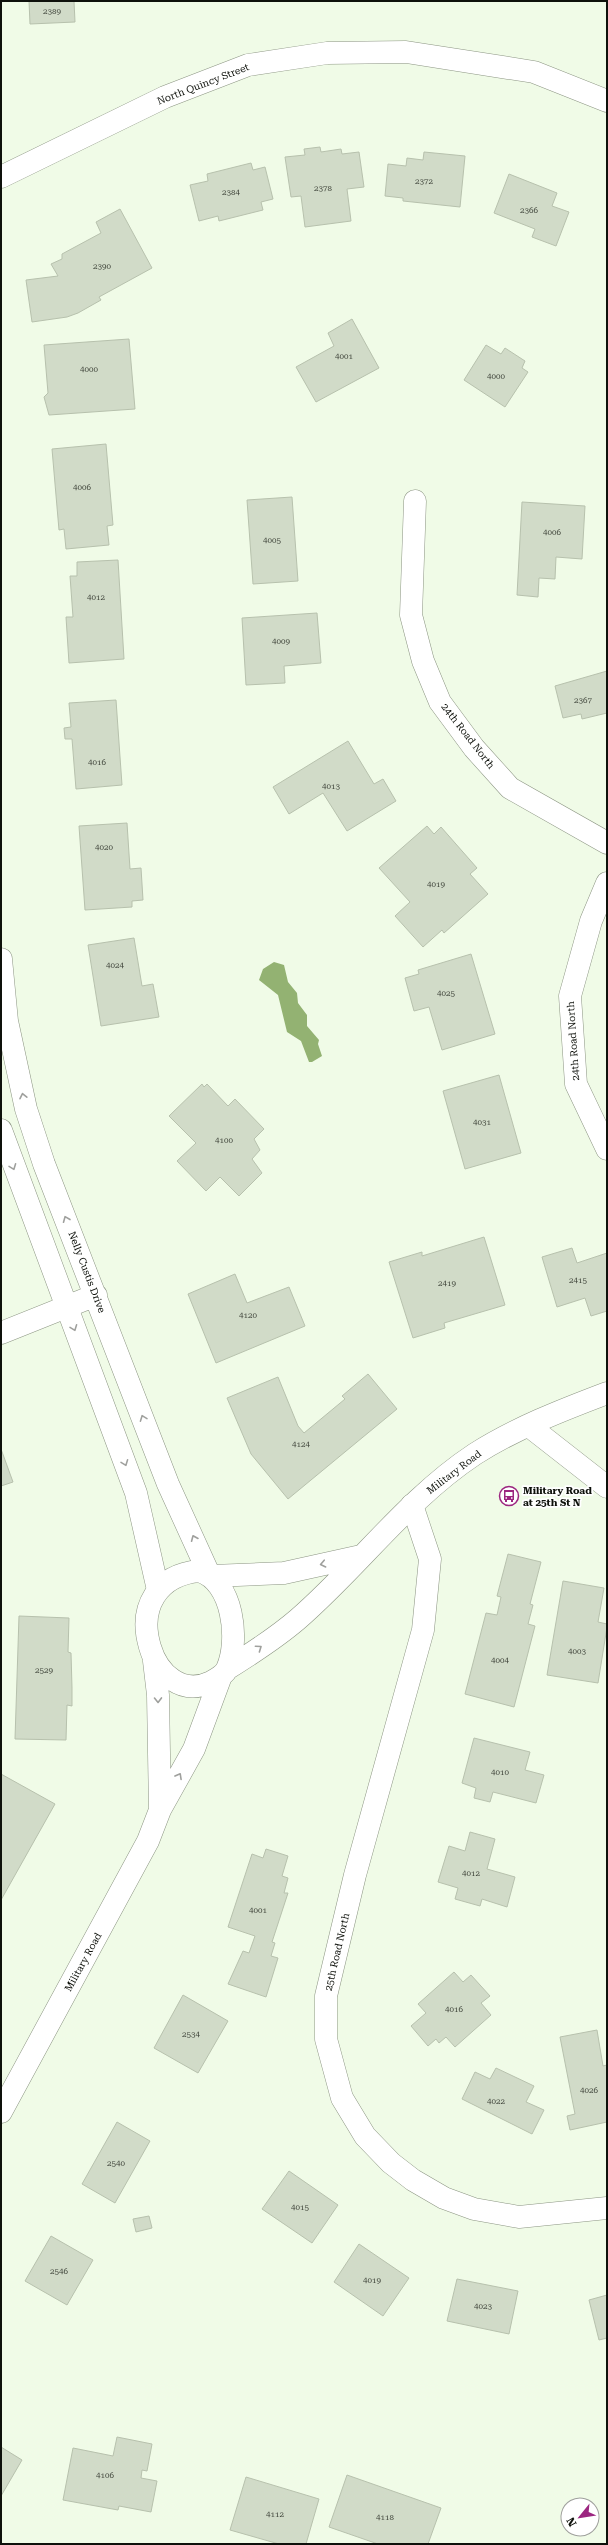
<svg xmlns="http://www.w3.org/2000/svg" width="608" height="2545" font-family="'Roboto Serif',serif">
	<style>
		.water { fill: #93b272 }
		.building { fill: #d1dbc8; stroke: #b7c1ad }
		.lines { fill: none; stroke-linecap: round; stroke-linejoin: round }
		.minor-casing { stroke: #8c9583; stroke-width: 23 }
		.major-casing { stroke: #8c9583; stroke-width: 23 }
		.minor { stroke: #fff; stroke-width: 22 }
		.major { stroke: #fff; stroke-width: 22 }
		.oneway { stroke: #9fa09d }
		.labels { text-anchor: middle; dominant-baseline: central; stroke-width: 3.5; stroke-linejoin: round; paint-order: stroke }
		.number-label { font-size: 8px; fill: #3f443a }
		.street-label { font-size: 10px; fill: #0e110b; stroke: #fff }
		.poi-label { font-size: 10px; font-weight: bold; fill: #0e110b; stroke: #fff; text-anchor: start }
	</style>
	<rect width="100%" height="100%" fill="#f0fbe7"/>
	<path class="water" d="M274 962 284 965 288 982 297 993 298 1003 307 1015V1026L319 1040 318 1044 322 1056 312 1062H309L301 1041 287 1032 278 995 259 980 263 969Z"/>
	<path class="building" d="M29 1H74L75 22 30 24Z
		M320 147 321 152 341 149 342 154 359 152 364 187 347 189 351 221 305 227 301 196 291 197 285 157 305 155 304 149Z
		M424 152 465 156 460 207 403 201V198L385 196 388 164 406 166 407 158 423 160Z
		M251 163 253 170 265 167 273 199 261 202 263 210 219 221 218 216 199 221 190 185 208 181 207 174Z
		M509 174 557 193 552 206 569 212 556 246 532 237 535 229 494 213Z
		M120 209 152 268 99 297 101 300 78 313 67 317 32 322 26 280 58 276 51 264 62 259V254L101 233 96 222Z
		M352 319 379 368 316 402 296 367 334 346 328 333Z
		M129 339 135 409 49 415 44 397 48 393 44 345Z
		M486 345 501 354 505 348 525 361 522 368 528 372 505 407 464 380Z
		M106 444 113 525 107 526 109 545 66 549 64 529 59 530 52 449Z
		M292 497 298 581 253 584 247 500Z
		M522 502 585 506 582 559 556 557 555 579 539 578 538 597 517 595Z
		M118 560 124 659 69 663 66 617H73L70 576H77V562Z
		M317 613 321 663 284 666 285 683 246 685 242 618Z
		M607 671V713L582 719 581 714 563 718 555 686Z
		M116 700 122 785 76 789 72 739H65L64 728 71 727 69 703Z
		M348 741 374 784 383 779 396 801 347 831 323 793 289 814 273 787Z
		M127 823 130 869 141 868 143 900 132 901V907L85 910 79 826Z
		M427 826 434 834 441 827 477 868 470 874 488 894 444 933 442 930 423 947 395 916 410 902 379 868Z
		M134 938 142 986 153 984 159 1017 101 1026 88 945Z
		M471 954 495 1034 442 1050 429 1007 414 1011 405 978 419 974 418 970Z
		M499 1075 521 1153 465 1169 443 1091Z
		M202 1084 204 1087 207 1084 228 1106 235 1099 264 1129 254 1139 260 1150 252 1159 262 1173 239 1196 220 1177 206 1191 177 1161 196 1143 169 1116Z
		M484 1237 505 1305 444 1323 445 1328 413 1338 389 1262 422 1252V1256Z
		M572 1248 577 1263 607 1253V1311L591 1316 585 1298 557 1307 542 1257Z
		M235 1274 247 1303 289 1287 305 1326 216 1363 188 1294Z
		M368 1374 397 1409 288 1499 251 1454 227 1398 278 1377 298 1426 304 1433 345 1399 342 1396Z
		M1 1449 13 1482 1 1486Z
		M508 1554 541 1562 530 1604 533 1605 528 1624 535 1626 514 1707 465 1694 486 1613 497 1615 501 1597 497 1596Z
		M563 1581 604 1588 598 1622 607 1624V1627L598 1683 547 1675Z
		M19 1616 69 1618 68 1652 71 1653 72 1688V1706L67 1705 66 1740 15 1739Z
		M474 1738 530 1752 525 1770 544 1775 536 1803 493 1792 490 1802 474 1798 476 1788 462 1783Z
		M1 1774 55 1804 1 1900Z
		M470 1832 495 1839 487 1869 515 1877 507 1907 482 1899 480 1906 455 1899 458 1888 438 1882 449 1846 465 1851Z
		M266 1849 288 1856 282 1876 288 1878 284 1893H288L272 1942 275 1943 271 1956 278 1958 266 1997 228 1984 243 1951 249 1953 255 1936 228 1927 252 1854 263 1858Z
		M454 1972 463 1982 471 1975 490 1996 481 2003 491 2015 455 2047 446 2037 439 2043 436 2039 428 2046 411 2026 426 2013 418 2004Z
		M183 1995 228 2021 198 2073 154 2048Z
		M597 2030 603 2066 607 2065V2122L570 2130 567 2116 575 2114 560 2037Z
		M496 2068 534 2086 526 2102 544 2110 532 2134 462 2099 475 2072 490 2079Z
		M117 2122 150 2141 115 2203 82 2184Z
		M289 2171 338 2205 312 2243 262 2209Z
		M149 2216 152 2228 136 2232 133 2219Z
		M51 2236 93 2260 67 2305 25 2281Z
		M359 2244 409 2278 383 2316 334 2282Z
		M457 2279 518 2291 509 2334 447 2321Z
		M607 2295V2338L599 2340 589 2300Z
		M117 2437 152 2444 147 2471 142 2470 141 2478 157 2481 151 2512 119 2506 118 2510 63 2500 73 2448 113 2456Z
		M1 2447 22 2460 1 2496Z
		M347 2475 441 2508 428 2544H378L329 2527Z
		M246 2477 319 2499 306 2544H279L230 2530Z"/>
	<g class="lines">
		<defs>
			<path id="minor" d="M1 177 165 97 248 65 327 53 406 52 534 72 607 101
				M415 501 411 615 423 661 440 702 474 748 510 788 607 843
				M607 883 591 921 570 996 576 1084 607 1149
				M1 959 7 1021 26 1109 44 1164 168 1484 209 1574
				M1 1130 136 1493 158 1590
				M1 1333 96 1295
				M529 1426 607 1487
				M412 1505 430 1559 423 1630 355 1875 326 1996V2039L342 2098 365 2136 391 2163 413 2180 444 2198 474 2209 519 2217 607 2208"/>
			<path id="major" d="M199 1571C233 1581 240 1640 227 1669 224 1675 217 1679 211 1682 182 1696 158 1674 150 1647 138 1607 158 1575 199 1571Z
				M212 1576 284 1573 361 1556
				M154 1661 158 1695 160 1810
				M227 1669C251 1654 276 1638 298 1619 359 1566 407 1499 475 1454 516 1428 562 1410 607 1393
				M1 2112 148 1841 160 1810 194 1749 221 1676"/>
		</defs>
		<use href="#minor" class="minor-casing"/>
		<use href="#major" class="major-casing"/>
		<use href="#minor" class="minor"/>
		<use href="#major" class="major"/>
	</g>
	<defs><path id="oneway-chevron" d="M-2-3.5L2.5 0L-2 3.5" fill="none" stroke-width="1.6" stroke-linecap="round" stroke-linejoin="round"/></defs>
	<g class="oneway">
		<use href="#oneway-chevron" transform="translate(23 1096) rotate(-102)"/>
		<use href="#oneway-chevron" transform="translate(13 1167) rotate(69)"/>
		<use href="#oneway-chevron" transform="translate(66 1219) rotate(-112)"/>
		<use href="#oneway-chevron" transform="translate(74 1328) rotate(69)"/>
		<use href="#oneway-chevron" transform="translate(143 1418) rotate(-111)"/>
		<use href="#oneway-chevron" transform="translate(125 1463) rotate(69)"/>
		<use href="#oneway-chevron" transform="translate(194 1538) rotate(-113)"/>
		<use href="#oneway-chevron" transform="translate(323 1564) rotate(168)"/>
		<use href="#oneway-chevron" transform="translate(259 1648) rotate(-35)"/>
		<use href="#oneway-chevron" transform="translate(158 1700) rotate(89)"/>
		<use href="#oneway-chevron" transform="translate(179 1776) rotate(-61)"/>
	</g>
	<defs>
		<symbol id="bus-ring" viewBox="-11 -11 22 22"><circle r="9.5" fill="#fff" stroke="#9c2680" stroke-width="1.5"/><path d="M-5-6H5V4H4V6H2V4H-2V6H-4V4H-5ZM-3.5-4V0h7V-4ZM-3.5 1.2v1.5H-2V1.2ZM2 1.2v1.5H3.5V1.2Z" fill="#9c2680"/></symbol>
	</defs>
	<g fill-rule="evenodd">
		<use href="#bus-ring" x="498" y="1485" width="22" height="22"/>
	</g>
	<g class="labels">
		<g class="number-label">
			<text x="52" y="11">2389</text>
			<text x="424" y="181">2372</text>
			<text x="323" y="188">2378</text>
			<text x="231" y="192">2384</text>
			<text x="529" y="210">2366</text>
			<text x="102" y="266">2390</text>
			<text x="344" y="356">4001</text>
			<text x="89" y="369">4000</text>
			<text x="496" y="376">4000</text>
			<text x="82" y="487">4006</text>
			<text x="552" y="532">4006</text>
			<text x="272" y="540">4005</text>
			<text x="96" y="597">4012</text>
			<text x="281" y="641">4009</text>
			<text x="583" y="700">2367</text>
			<text x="97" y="762">4016</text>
			<text x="331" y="786">4013</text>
			<text x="104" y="847">4020</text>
			<text x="436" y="884">4019</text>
			<text x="115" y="965">4024</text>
			<text x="446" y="993">4025</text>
			<text x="482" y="1122">4031</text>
			<text x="224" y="1140">4100</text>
			<text x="578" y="1280">2415</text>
			<text x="447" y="1283">2419</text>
			<text x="248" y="1315">4120</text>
			<text x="301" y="1444">4124</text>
			<text x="577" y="1651">4003</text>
			<text x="500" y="1660">4004</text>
			<text x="44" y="1670">2529</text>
			<text x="500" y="1772">4010</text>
			<text x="471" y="1873">4012</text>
			<text x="258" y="1910">4001</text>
			<text x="454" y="2009">4016</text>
			<text x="191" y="2034">2534</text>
			<text x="589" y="2090">4026</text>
			<text x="496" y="2101">4022</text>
			<text x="116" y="2163">2540</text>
			<text x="300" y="2207">4015</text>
			<text x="59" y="2271">2546</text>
			<text x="372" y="2280">4019</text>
			<text x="483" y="2306">4023</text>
			<text x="105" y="2475">4106</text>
			<text x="275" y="2514">4112</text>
			<text x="385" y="2517">4118</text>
		</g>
		<g class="street-label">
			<text transform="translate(203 84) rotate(-21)">North Quincy Street</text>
			<text transform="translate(468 736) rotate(52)">24th Road North</text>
			<text transform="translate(573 1041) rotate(-94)">24th Road North</text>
			<text transform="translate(87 1272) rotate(69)">Nelly Custis Drive</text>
			<text transform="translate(454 1472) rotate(-37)">Military Road</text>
			<text transform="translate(337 1952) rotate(-77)">25th Road North</text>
			<text transform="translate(83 1962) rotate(-61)">Military Road</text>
		</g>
		<g class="poi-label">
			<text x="523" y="1490">Military Road<tspan x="523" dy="12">at 25th St N</tspan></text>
		</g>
	</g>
	<rect width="608" height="2545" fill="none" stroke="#0e110b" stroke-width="4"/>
	<g transform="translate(580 2517) rotate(240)"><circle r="19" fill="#ffffff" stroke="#9fa09d"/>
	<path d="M0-3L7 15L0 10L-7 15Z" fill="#9c2680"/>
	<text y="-6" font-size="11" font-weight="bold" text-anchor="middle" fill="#0e110b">N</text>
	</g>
</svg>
